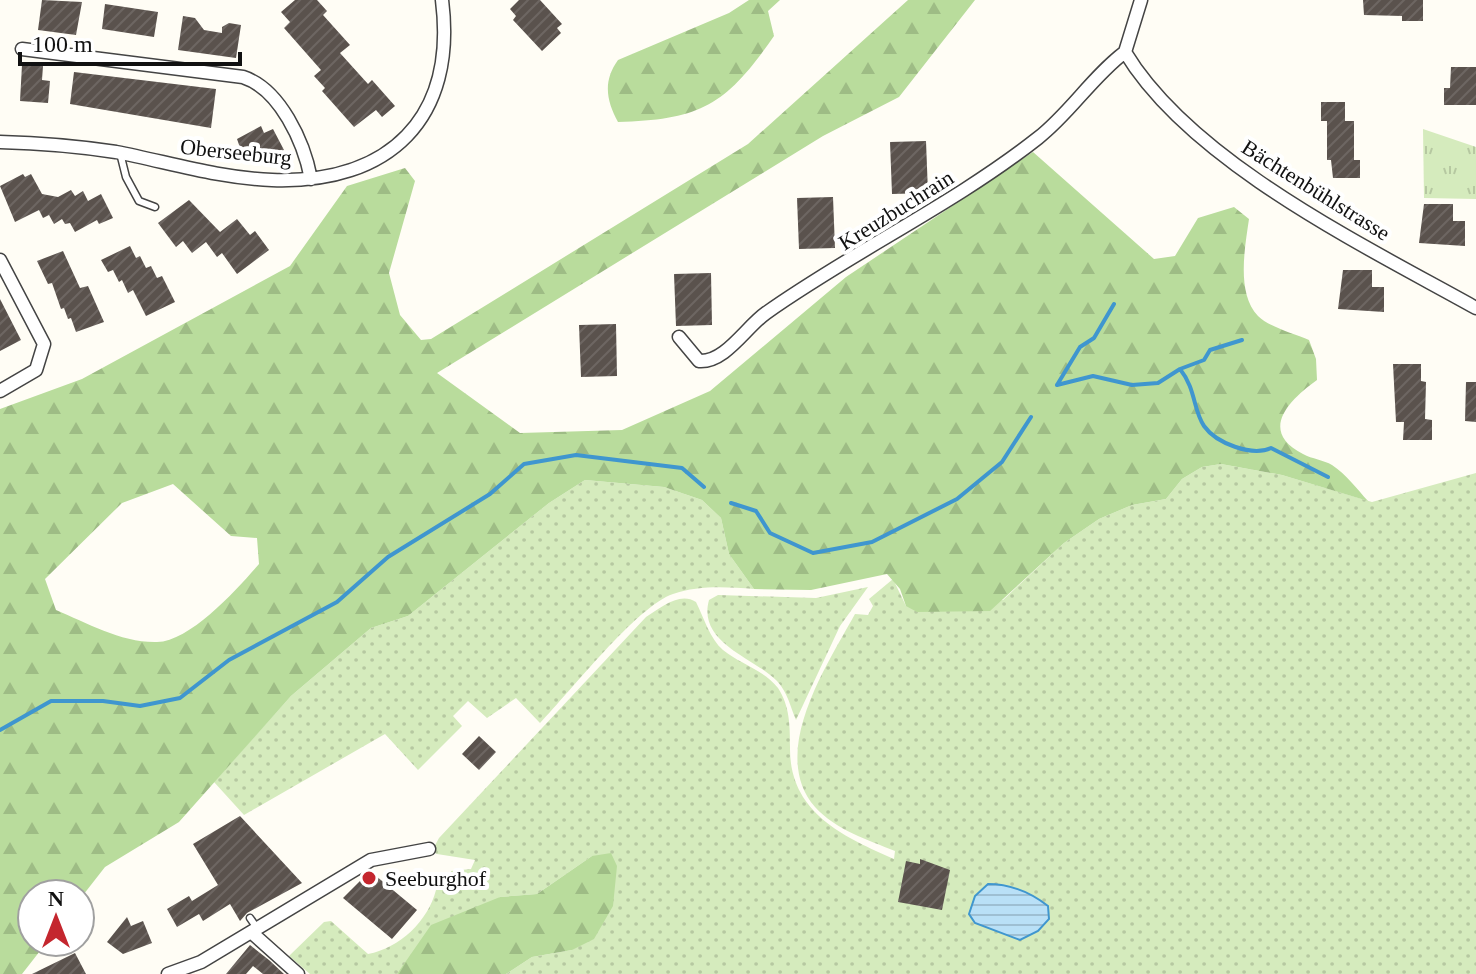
<svg xmlns="http://www.w3.org/2000/svg" width="1476" height="974" font-family="Georgia,serif">
	<style>
		.grass { fill: url(#grass-dots) }
		.forest { fill: url(#forest-firs); fill-rule: evenodd }
		.park { fill: url(#park-tufts) }
		.water { fill: url(#water-rules); stroke: #3f96cf; stroke-width: 2 }
		.lines { fill: none; stroke-linecap: round; stroke-linejoin: round }
		.stream { stroke: #3f96cf; stroke-width: 4 }
		.building { fill: url(#building-hatch) }
		.lane-casing { stroke: #444; stroke-width: 9 }
		.street-casing { stroke: #444; stroke-width: 15 }
		.lane { stroke: #fff; stroke-width: 6 }
		.street { stroke: #fff; stroke-width: 12 }
		.poi-dot { fill: #c4262e; stroke: #fff; stroke-width: 3 }
		.labels { text-anchor: middle; dominant-baseline: central; stroke-width: 8; stroke-linejoin: round; paint-order: stroke }
		.street-label { font-size: 22px; fill: #111; stroke: #fff }
		.poi-label { font-size: 22px; fill: #111; stroke: #fff; text-anchor: start }
	</style>
	<defs>
		<pattern id="grass-dots" width="8" height="8" patternUnits="userSpaceOnUse" patternTransform="scale(2)"><rect width="8" height="8" fill="#d5ebbd"/><path d="M2 2h.1M6 6h.1" fill="none" stroke="#b6c8a1" stroke-width="1.8" stroke-linecap="round"/></pattern>
		<pattern id="forest-firs" width="22" height="20" patternUnits="userSpaceOnUse" patternTransform="scale(2)"><rect width="22" height="20" fill="#b9dc9c"/><path d="M5 1l3.5 6h-7zM16 11l3.5 6h-7z" fill="#9ebc85"/></pattern>
		<pattern id="park-tufts" width="24" height="20" patternUnits="userSpaceOnUse" patternTransform="scale(2)"><rect width="24" height="20" fill="#d5ebbd"/><path d="M3 7l-1-3M5 7V3M7 7l1-3M15 17l-1-3M17 17v-4M19 17l1-3" fill="none" stroke="#b6c8a1"/></pattern>
		<pattern id="water-rules" width="6" height="5" patternUnits="userSpaceOnUse" patternTransform="scale(2)"><rect width="6" height="5" fill="#b9e0f7"/><path d="M0 2.5h6" fill="none" stroke="#9ebfd3"/></pattern>
		<pattern id="building-hatch" width="6" height="6" patternUnits="userSpaceOnUse" patternTransform="scale(2)"><rect width="6" height="6" fill="#5a524d"/><path d="M-1 1l2-2M0 6l6-6M5 7l2-2" fill="none" stroke="#6d6662"/></pattern>
	</defs>
	<rect width="100%" height="100%" fill="#fffdf5"/>
	<path class="grass" d="M1221 464 1282 475 1372 502 1476 473V974H506L532 957 572 950 592 856 537 894 500 897 397 974H310L289 956 324 922 331 921 368 954C400 948 428 921 436 890L451 886V871L471 869 475 860 437 854 432 851 439 838 646 617C660 608 680 591 696 602 704 618 710 639 723 650 740 664 764 670 778 688 790 706 790 727 790 747 789 812 842 836 894 859L895 851C868 840 836 830 815 807 768 753 827 665 855 614L868 615 873 606 869 599 893 579 906 606 1003 600 1064 543 1099 519 1132 505 1166 499 1182 479 1202 467Z
		M585 480 664 487 702 500 721 518 729 554 754 589C727 587 699 585 673 594 637 606 570 692 540 723L516 698 487 718 468 701 453 716 462 726 418 770 385 734 244 815 214 782 291 696 371 628 408 616 549 503Z
		M868 587 840 626 796 720C790 706 788 693 777 681 755 658 697 643 709 600L718 595 816 598Z"/>
	<path class="forest" d="M749 0H780L768 11 774 36C727 104 702 120 618 122 606 100 603 81 618 60L729 13Z
		M908 0H975L899 97 823 136 437 373 520 433 622 430 710 391 846 277 1033 152 1154 259 1175 256 1198 218 1234 207 1249 219C1245 247 1236 293 1258 316 1269 327 1295 334 1309 340L1316 359 1317 380C1289 400 1258 431 1303 454 1312 459 1324 460 1332 465 1346 474 1357 489 1368 501L1282 475 1221 464 1202 467 1182 479 1166 499 1132 505 1099 519 1064 543 990 611 917 612 906 606 900 589 887 574 811 590 754 589 729 554 721 518 702 500 664 487 585 480 549 503 408 616 371 628 291 696 179 822 105 867 80 899V894H32V942H47L22 974H0V409L82 379 290 266 347 186 405 168 415 181 389 273 400 315 421 340 431 339 748 144ZM173 484 231 536 257 538 259 564C237 589 191 641 157 642 122 643 87 623 56 610L45 579 122 503Z
		M611 853 617 866 613 906 594 939 572 950 532 957 506 974H397L431 925 500 897 537 894 592 856Z"/>
	<path class="park" d="M1423 129 1476 147V199L1424 198Z"/>
	<path class="water" d="M988 884C1011 884 1030 892 1048 906L1049 919 1038 931 1020 940 975 923 969 914 975 896Z"/>
	<g class="lines">
		<path class="stream" d="M1180 369C1196 389 1193 410 1204 426 1216 443 1252 457 1271 448L1328 477
			M1057 385 1093 376 1132 385 1158 383 1180 369 1204 360 1210 350 1242 340
			M1057 385 1080 347 1094 338 1114 304
			M731 503 756 511 770 533 813 553 872 542 957 499 1002 462 1031 417
			M0 730 51 701H103L140 706 180 698 229 660 337 602 388 557 490 494 524 464 576 455 682 468 704 487"/>
	</g>
	<path class="building" d="M42 0 82 2 76 35 38 30Z
		M295 0H317L327 11 323 15 350 45 340 53 368 84 372 80 395 106 382 117 376 110 354 127 322 91 325 88 314 76 321 70 284 28 290 22 281 12Z
		M519 0H540L562 24 557 28 561 33 542 51 513 20 516 16 510 9Z
		M1363 0H1423V21H1402V16L1364 15Z
		M105 4 158 12 154 37 102 29Z
		M183 16 195 18 204 30 222 33V27L229 23 241 25 236 58 178 50Z
		M22 65 43 66 42 80 50 81 48 103 20 101Z
		M1451 67H1476V105H1444V88H1450Z
		M74 72 216 89 211 128 70 104Z
		M1321 102H1345V121H1354V160H1360V178H1333L1331 160H1327V121H1321Z
		M261 126 264 133 273 129 284 150 260 163 256 156 245 162 237 139Z
		M926 141 928 193 892 194 890 142Z
		M23 174 25 177 31 174 42 194 58 197 71 190 75 196 83 191 88 201 101 194 113 218 99 224 97 220 75 232 70 223 65 224 62 219 54 224 49 215 43 218 39 210 15 222 0 186Z
		M833 197 835 248 799 249 797 198Z
		M189 200 220 232 237 219 250 235 255 231 269 250 237 274 222 253 217 257 206 242 192 253 183 241 176 247 158 223Z
		M1424 204H1453V221H1465V246L1419 243Z
		M130 246 136 258 140 256 146 268 151 266 157 278 162 276 175 302 146 316 133 290 128 293 122 280 119 282 113 270 108 272 101 260Z
		M63 251 80 288 88 286 104 322 76 332 71 318 68 319 64 308 61 309 52 283 48 284 37 261Z
		M1343 270H1372V287H1384V312L1338 309Z
		M711 273 712 325 676 326 674 274Z
		M0 299 21 340 0 351Z
		M616 324 617 376 581 377 579 325Z
		M1393 364H1421V381L1426 382 1425 419 1432 420V440H1403L1404 422H1396Z
		M1466 382H1476V422L1465 421Z
		M479 736 496 752 479 770 462 754Z
		M240 816 302 883 247 913 240 921 230 904 203 921 199 914 177 927 167 909 189 896 192 901 218 885 193 844Z
		M920 859 950 870 942 910 898 902 906 861 920 864Z
		M370 871 417 910 392 939 343 898Z
		M127 917 131 926 143 921 152 943 123 954 107 942Z
		M250 945 269 960 284 974H263L253 966 246 974H226Z
		M75 953 86 974H32Z"/>
	<g class="lines">
		<defs>
			<path id="lane" d="M120 153 126 177 139 201 155 207
				M250 918 257 928"/>
			<path id="street" d="M1141 0 1125 52C1191 162 1365 246 1476 308
				M22 49 243 77C280 89 304 142 311 179
				M0 142C39 143 77 146 116 152 168 162 218 178 272 180 390 184 457 118 442 0
				M0 260 44 344 36 370 0 391
				M679 337 699 361C725 363 746 327 766 313 855 250 953 205 1038 138 1070 113 1092 77 1125 52
				M251 932 298 974
				M168 974 201 962 371 860 429 849"/>
		</defs>
		<use href="#lane" class="lane-casing"/>
		<use href="#street" class="street-casing"/>
		<use href="#lane" class="lane"/>
		<use href="#street" class="street"/>
	</g>
	<circle class="poi-dot" cx="369" cy="878" r="8"/>
	<g class="labels">
		<g class="street-label">
			<text transform="translate(236 152) rotate(6)">Oberseeburg</text>
			<text transform="translate(1316 190) rotate(32)">Bächtenbühlstrasse</text>
			<text transform="translate(896 210) rotate(-32)">Kreuzbuchrain</text>
		</g>
		<g class="poi-label">
			<text x="385" y="878">Seeburghof</text>
		</g>
	</g>
	<g transform="translate(56 918)"><circle r="38" fill="#ffffff" stroke="#a0a0a0" stroke-width="2"/>
	<path d="M0-6L14 30L0 20L-14 30Z" fill="#c4262e"/>
	<text y="-12" font-size="22" font-weight="bold" text-anchor="middle" fill="#111111">N</text>
	</g>
	<path d="M20 52v12h220v-12" fill="none" stroke="#111111" stroke-width="4"/>
	<text x="32" y="52" font-size="24" fill="#111111" stroke="#ffffff" stroke-width="6" paint-order="stroke">100 m</text>
</svg>
